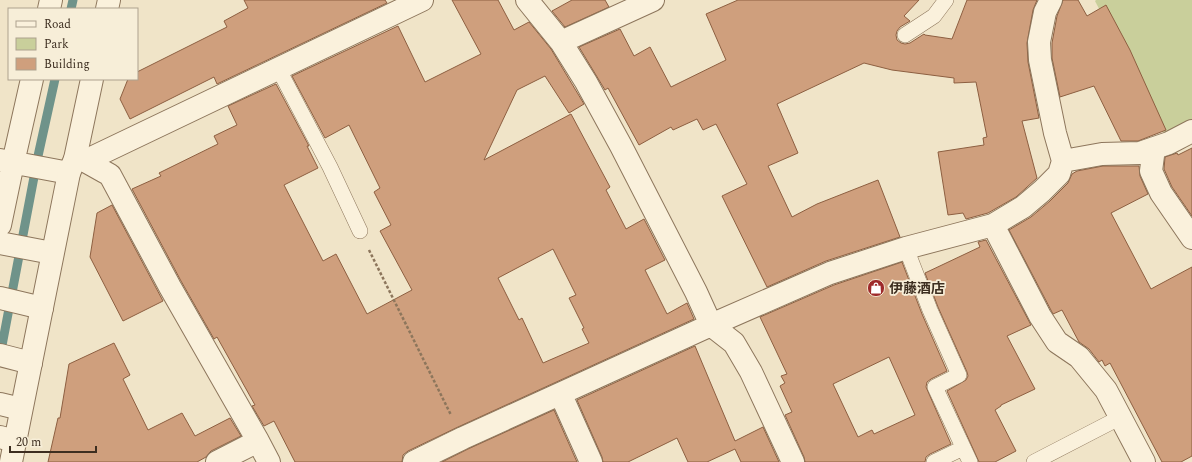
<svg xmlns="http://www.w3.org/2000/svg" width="1192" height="462" font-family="Spectral,'Noto Sans JP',serif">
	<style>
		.green { fill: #c9cf9b }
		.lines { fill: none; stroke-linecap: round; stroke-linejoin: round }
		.stream { stroke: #6f938a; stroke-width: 9 }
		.building { fill: #cf9f7d; stroke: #8d5f41; fill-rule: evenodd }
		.service-casing { stroke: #8d765c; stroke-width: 16 }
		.minor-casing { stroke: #8d765c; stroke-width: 24 }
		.tertiary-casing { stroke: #8d765c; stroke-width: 24 }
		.path { stroke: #8d765c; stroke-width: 2.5; stroke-dasharray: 3 2; stroke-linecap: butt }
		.service { stroke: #faf1dc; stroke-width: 15 }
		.minor { stroke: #faf1dc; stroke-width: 22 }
		.tertiary { stroke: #faf1dc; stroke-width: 22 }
		.labels { text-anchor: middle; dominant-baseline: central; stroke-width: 3.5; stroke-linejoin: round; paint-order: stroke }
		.poi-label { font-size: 14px; font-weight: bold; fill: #3d2e20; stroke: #f7eed8; text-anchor: start }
	</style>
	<rect width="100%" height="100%" fill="#f0e4c8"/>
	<path class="green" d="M1096 0H1192V131L1169 143 1095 1Z"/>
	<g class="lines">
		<path class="stream" d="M71 9 73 0
			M0 356 38 156 55 79"/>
	</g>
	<path class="building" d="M244 0H385L387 3 217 84 214 77 130 119 120 99 128 79H137V72L227 27 224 21 248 8Z
		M452 0H498L514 30 529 22 551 49 584 104 569 113 545 76 517 90 484 160 571 114 610 187 606 190 626 229 644 219 665 260 645 270 667 314 687 303 694 319 458 427 408 451 403 455 402 462H295L274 421 264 426 252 406 255 405 217 337 214 339 181 281 132 189 161 176 159 173 218 144 214 136 237 125 228 106 276 84 309 146H307L318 168 284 185 323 261 336 254 367 314 412 290 380 231 391 225 374 192 380 188 349 125 325 138 292 76 398 26 425 82 481 54ZM553 249 576 295 569 298 584 328 582 329 589 343 543 363 522 318 519 320 498 278Z
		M572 0H605L609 7 565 27 552 11Z
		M738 0H919L904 16 910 21 900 27 897 31 896 35 897 40 901 43 905 44 910 43 924 34 925 35 952 39 967 0H1037L1033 10 1027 43 1028 62 1039 118 1022 121 1037 178 1016 197 988 213 966 219 963 213 948 215 938 152 984 145 983 138 987 137 976 82 954 83V78L892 70 864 63 777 104 798 153 768 166 792 217 817 204 878 180 900 237 826 261 767 287 722 196 747 184 716 124 703 130 697 119 673 130 671 127 639 145 608 88 605 90 579 47 620 29 634 56 650 47 671 87 726 60 706 14Z
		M1063 0H1078L1087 16 1106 5 1130 50 1166 130 1138 141H1121L1094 86 1060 97 1052 58V43L1057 16Z
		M1192 148V216L1172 187 1164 169 1165 157 1177 153 1178 155Z
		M1103 166H1139L1140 176 1148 194 1111 213 1151 289 1192 267V456L1181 462H1162L1110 363 1105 366 1102 360 1099 362 1089 349 1079 342 1062 310 1053 314 1009 230 1031 217 1050 201 1068 183 1072 174 1077 171Z
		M112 205 163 301 123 321 90 257 97 213Z
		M986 240 1031 325 1007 336 1035 389 1001 405V406L995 410 1016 451 995 462H979L947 391 966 380 968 376 967 372 938 307 925 273 980 247 978 242Z
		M902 262 922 314 947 371 931 379 927 382 926 387 951 444 930 454 926 457 925 462H805L804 457 785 415 792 412 780 386 785 383 781 376 787 374 760 317 834 285ZM889 357 915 415 874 434 872 430 858 437 833 384Z
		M114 343 130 375 123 379 148 430 182 413 195 436 230 418 241 436 211 451 206 457 197 462H48L58 418H60L69 364Z
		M695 346 735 441 763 427 779 462H741L735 449 707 462H688L677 438 628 462H603L602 457 577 400Z
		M554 410 577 462H442L468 449Z"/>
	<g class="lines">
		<defs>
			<path id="service" d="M905 35 934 16 946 0
				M278 68 330 167 360 231
				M906 248 930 310 959 375 935 387 970 462
				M934 462 963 448
				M1034 462 1121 417"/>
			<path id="minor" d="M527 0 561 42 586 82 621 146 696 292 711 325 734 343 751 372 793 462
				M49 9 51 0
				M561 42 653 0
				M1154 148 1151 171 1161 193 1192 238
				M75 159 85 161 110 175 170 287 258 441 269 462
				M0 160 69 173
				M85 161 422 0
				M1063 161 1102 154 1140 153 1169 143 1192 131
				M0 225 13 163 32 79
				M993 225 1040 316 1057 342 1079 357 1106 390 1144 462
				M0 243 52 253
				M0 298 42 308
				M0 355 31 363
				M561 395 591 462
				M0 404 21 409
				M0 437 15 441
				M217 462 258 441
				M414 462 463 438 711 325 830 273 906 248 993 225 1023 207 1042 191 1059 174 1063 161 1055 133 1040 60 1039 42 1045 12 1051 0"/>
			<path id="tertiary" d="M107 9 109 0
				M11 462 69 173 75 159 92 79"/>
		</defs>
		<use href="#service" class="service-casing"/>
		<use href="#minor" class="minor-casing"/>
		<use href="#tertiary" class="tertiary-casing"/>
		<path class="path" d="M369 250 451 415"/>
		<use href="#service" class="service"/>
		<use href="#minor" class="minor"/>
		<use href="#tertiary" class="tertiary"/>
	</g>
	<defs>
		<symbol id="shop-disc" viewBox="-11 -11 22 22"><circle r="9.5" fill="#9e2a2b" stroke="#f7eed8"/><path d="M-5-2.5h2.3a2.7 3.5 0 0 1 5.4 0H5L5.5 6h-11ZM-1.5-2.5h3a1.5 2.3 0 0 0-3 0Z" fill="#fff"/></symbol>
	</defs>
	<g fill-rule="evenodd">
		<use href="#shop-disc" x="866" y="278" width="20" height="20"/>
	</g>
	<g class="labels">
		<g class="poi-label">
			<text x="889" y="288">伊藤酒店</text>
		</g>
	</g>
	<rect x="8" y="8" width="130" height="72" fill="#f7eed8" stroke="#ada18e"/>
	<rect x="16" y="21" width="20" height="6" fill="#faf1dc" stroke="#ada18e"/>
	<text x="44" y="28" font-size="12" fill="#3d2e20">Road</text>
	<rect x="16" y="38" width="20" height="12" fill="#c9cf9b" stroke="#ada18e"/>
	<text x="44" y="48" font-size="12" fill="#3d2e20">Park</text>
	<rect x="16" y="58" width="20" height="12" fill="#cf9f7d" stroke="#ada18e"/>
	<text x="44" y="68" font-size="12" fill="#3d2e20">Building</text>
	<path d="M10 446v6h86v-6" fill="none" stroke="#3d2e20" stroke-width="2"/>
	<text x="16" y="446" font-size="12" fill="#3d2e20" stroke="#f7eed8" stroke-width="3" paint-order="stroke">20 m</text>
</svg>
